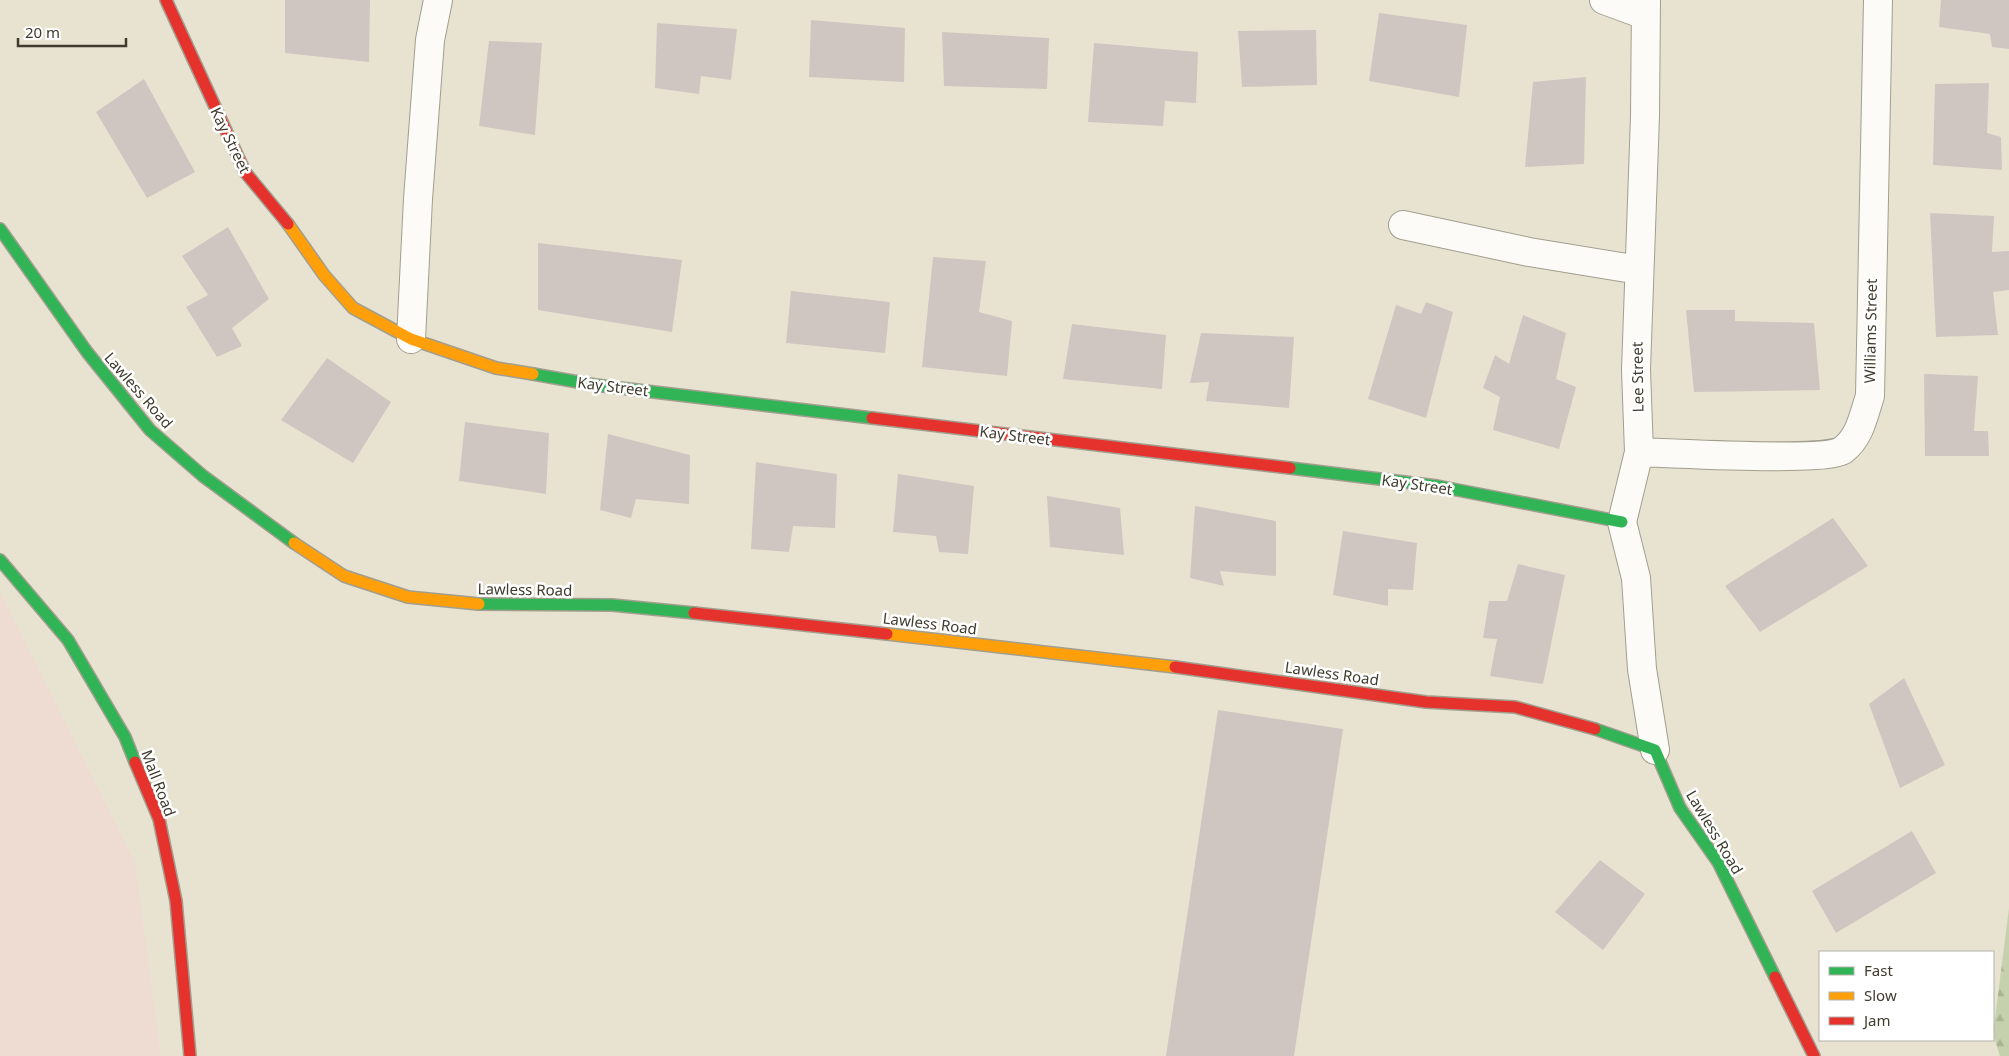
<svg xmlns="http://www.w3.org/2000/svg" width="2009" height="1056" font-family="'Noto Sans',sans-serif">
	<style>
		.commercial { fill: #eedcd3 }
		.forest { fill: url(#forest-firs) }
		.building { fill: #cfc6c2 }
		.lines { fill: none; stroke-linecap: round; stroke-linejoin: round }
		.street-casing { stroke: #a29e8f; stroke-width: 30 }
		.fast-casing { stroke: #a29e8f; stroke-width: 14 }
		.slow-casing { stroke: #a29e8f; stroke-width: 14 }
		.jam-casing { stroke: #a29e8f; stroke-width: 14 }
		.street { stroke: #fcfbf8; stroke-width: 28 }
		.fast { stroke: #30b455; stroke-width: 11 }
		.slow { stroke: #ff9f0a; stroke-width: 11 }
		.jam { stroke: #e5322d; stroke-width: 11 }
		.labels { text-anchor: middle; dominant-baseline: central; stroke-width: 5; stroke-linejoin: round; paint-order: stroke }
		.street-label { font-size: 15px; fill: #3f3b2d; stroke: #fff }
	</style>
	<defs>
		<pattern id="forest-firs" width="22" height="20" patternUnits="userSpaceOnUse" patternTransform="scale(1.25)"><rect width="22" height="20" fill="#c5d1ac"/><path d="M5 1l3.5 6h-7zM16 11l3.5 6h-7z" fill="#aab494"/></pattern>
	</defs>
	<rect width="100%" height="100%" fill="#e8e3d0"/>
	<path class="commercial" d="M0 592 135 863 161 1056H0Z"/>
	<path class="forest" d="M2009 908V1056H2000L1993 1034Z"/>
	<path class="building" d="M285 0H370L369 62 285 53Z
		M1941 0H2009V49L1992 47 1990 34 1939 27Z
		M1379 13 1467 25 1459 97 1369 81Z
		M811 20 905 28 904 82 809 77Z
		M657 23 737 29 731 80 701 76 699 94 655 88Z
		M1316 30 1317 85 1242 87 1238 31Z
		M942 32 1049 38 1047 89 944 86Z
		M489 41 542 43 535 135 479 126Z
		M1094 43 1198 52 1196 103 1165 101 1163 126 1088 122Z
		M1586 77 1584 164 1525 167 1533 82Z
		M144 79 195 172 147 198 96 112Z
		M1989 83 1987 133 2001 137 2002 170 1933 165 1935 84Z
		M1930 213 1994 216 1992 252 2009 251V290L1993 292 1998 335 1936 337Z
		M228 227 269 299 232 328 242 346 217 357 186 307 208 295 182 256Z
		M538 243 682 260 672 332 538 310Z
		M933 257 986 261 979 312 1012 321 1007 376 922 367Z
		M791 291 890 302 885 353 786 343Z
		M1426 302 1453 312 1426 418 1368 399 1396 305 1421 314Z
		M1686 310H1735V321L1814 323 1820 390 1694 392Z
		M1523 315 1566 333 1556 379 1576 387 1559 449 1493 430 1500 397 1483 388 1495 355 1509 364Z
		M1072 324 1166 335 1162 389 1063 379Z
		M1201 333 1294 337 1289 408 1206 401 1209 382 1190 383Z
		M327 358 391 402 353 463 281 420Z
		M1924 374 1978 376 1974 431H1988L1989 456H1925Z
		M465 422 549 433 546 494 459 481Z
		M608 434 690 455 689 504 636 499 631 518 600 510Z
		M756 462 837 474 835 528 793 526 789 552 751 549Z
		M898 474 974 486 968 554 939 552 936 536 893 532Z
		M1047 496 1120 508 1124 555 1050 547Z
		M1195 506 1276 521V576L1220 571 1224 586 1190 578Z
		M1833 518 1868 566 1760 632 1725 586Z
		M1343 531 1417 543 1413 590 1388 589V606L1333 595Z
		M1518 564 1565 575 1543 684 1490 676 1497 639 1483 638 1489 601H1507Z
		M1904 678 1945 765 1900 788 1869 704Z
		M1218 710 1343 729 1294 1056H1166Z
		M1912 831 1936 873 1836 933 1812 891Z
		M1600 860 1645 894 1603 950 1555 912Z"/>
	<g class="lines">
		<defs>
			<path id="street" d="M1604 0 1645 15
				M1646 0 1645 116 1636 370 1639 452 1622 522 1636 578 1642 669 1655 750
				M1403 225 1529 252 1639 270
				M411 339 418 199 430 40 438 0
				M1639 452C1668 453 1827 462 1843 450 1860 437 1863 417 1870 396L1878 0"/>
			<path id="fast" d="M0 229 87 352 150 430 203 476 294 543
				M533 374 595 385 872 418
				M1290 468 1437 486 1622 522
				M0 560 68 640 125 737 135 762
				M479 604 612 605 694 613
				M1595 729 1655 750 1680 808 1718 862 1775 977"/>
			<path id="slow" d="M288 224 324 275 353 308 411 339 496 368 533 374
				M294 543 344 576 408 597 479 604
				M887 634 1175 667"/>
			<path id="jam" d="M166 0 245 172 288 224
				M872 418 1290 468
				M694 613 887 634
				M1175 667 1426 702 1515 707 1595 729
				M135 762 159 819 176 901 190 1056
				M1775 977 1814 1056"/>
		</defs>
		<use href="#street" class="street-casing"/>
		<use href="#fast" class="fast-casing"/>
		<use href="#slow" class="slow-casing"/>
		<use href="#jam" class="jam-casing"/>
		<use href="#street" class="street"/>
		<use href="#fast" class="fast"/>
		<use href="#slow" class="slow"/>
		<use href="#jam" class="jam"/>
	</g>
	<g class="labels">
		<g class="street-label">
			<text transform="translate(231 140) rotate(64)">Kay Street</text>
			<text transform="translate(1870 331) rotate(-89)">Williams Street</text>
			<text transform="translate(1637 377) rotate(-91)">Lee Street</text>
			<text transform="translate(613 386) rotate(7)">Kay Street</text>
			<text transform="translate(139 390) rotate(49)">Lawless Road</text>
			<text transform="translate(1015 435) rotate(7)">Kay Street</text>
			<text transform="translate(1417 484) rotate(8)">Kay Street</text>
			<text transform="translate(525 589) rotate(1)">Lawless Road</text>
			<text transform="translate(930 623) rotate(7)">Lawless Road</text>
			<text transform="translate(1332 673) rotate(8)">Lawless Road</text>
			<text transform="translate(159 783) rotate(69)">Mall Road</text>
			<text transform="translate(1715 832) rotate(59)">Lawless Road</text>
		</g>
	</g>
	<rect x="1819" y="951" width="175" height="90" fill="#ffffff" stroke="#b2b1ab"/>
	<rect x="1829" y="967" width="25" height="8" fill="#30b455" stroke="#b2b1ab"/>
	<text x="1864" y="976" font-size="15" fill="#3f3b2d">Fast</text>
	<rect x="1829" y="992" width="25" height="8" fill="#ff9f0a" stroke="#b2b1ab"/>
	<text x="1864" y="1001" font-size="15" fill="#3f3b2d">Slow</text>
	<rect x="1829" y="1017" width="25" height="8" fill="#e5322d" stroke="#b2b1ab"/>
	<text x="1864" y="1026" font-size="15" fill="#3f3b2d">Jam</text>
	<path d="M18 38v8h108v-8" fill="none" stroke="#3f3b2d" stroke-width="2.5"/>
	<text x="25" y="38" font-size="15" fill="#3f3b2d" stroke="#ffffff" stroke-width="4" paint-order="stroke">20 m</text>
</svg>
